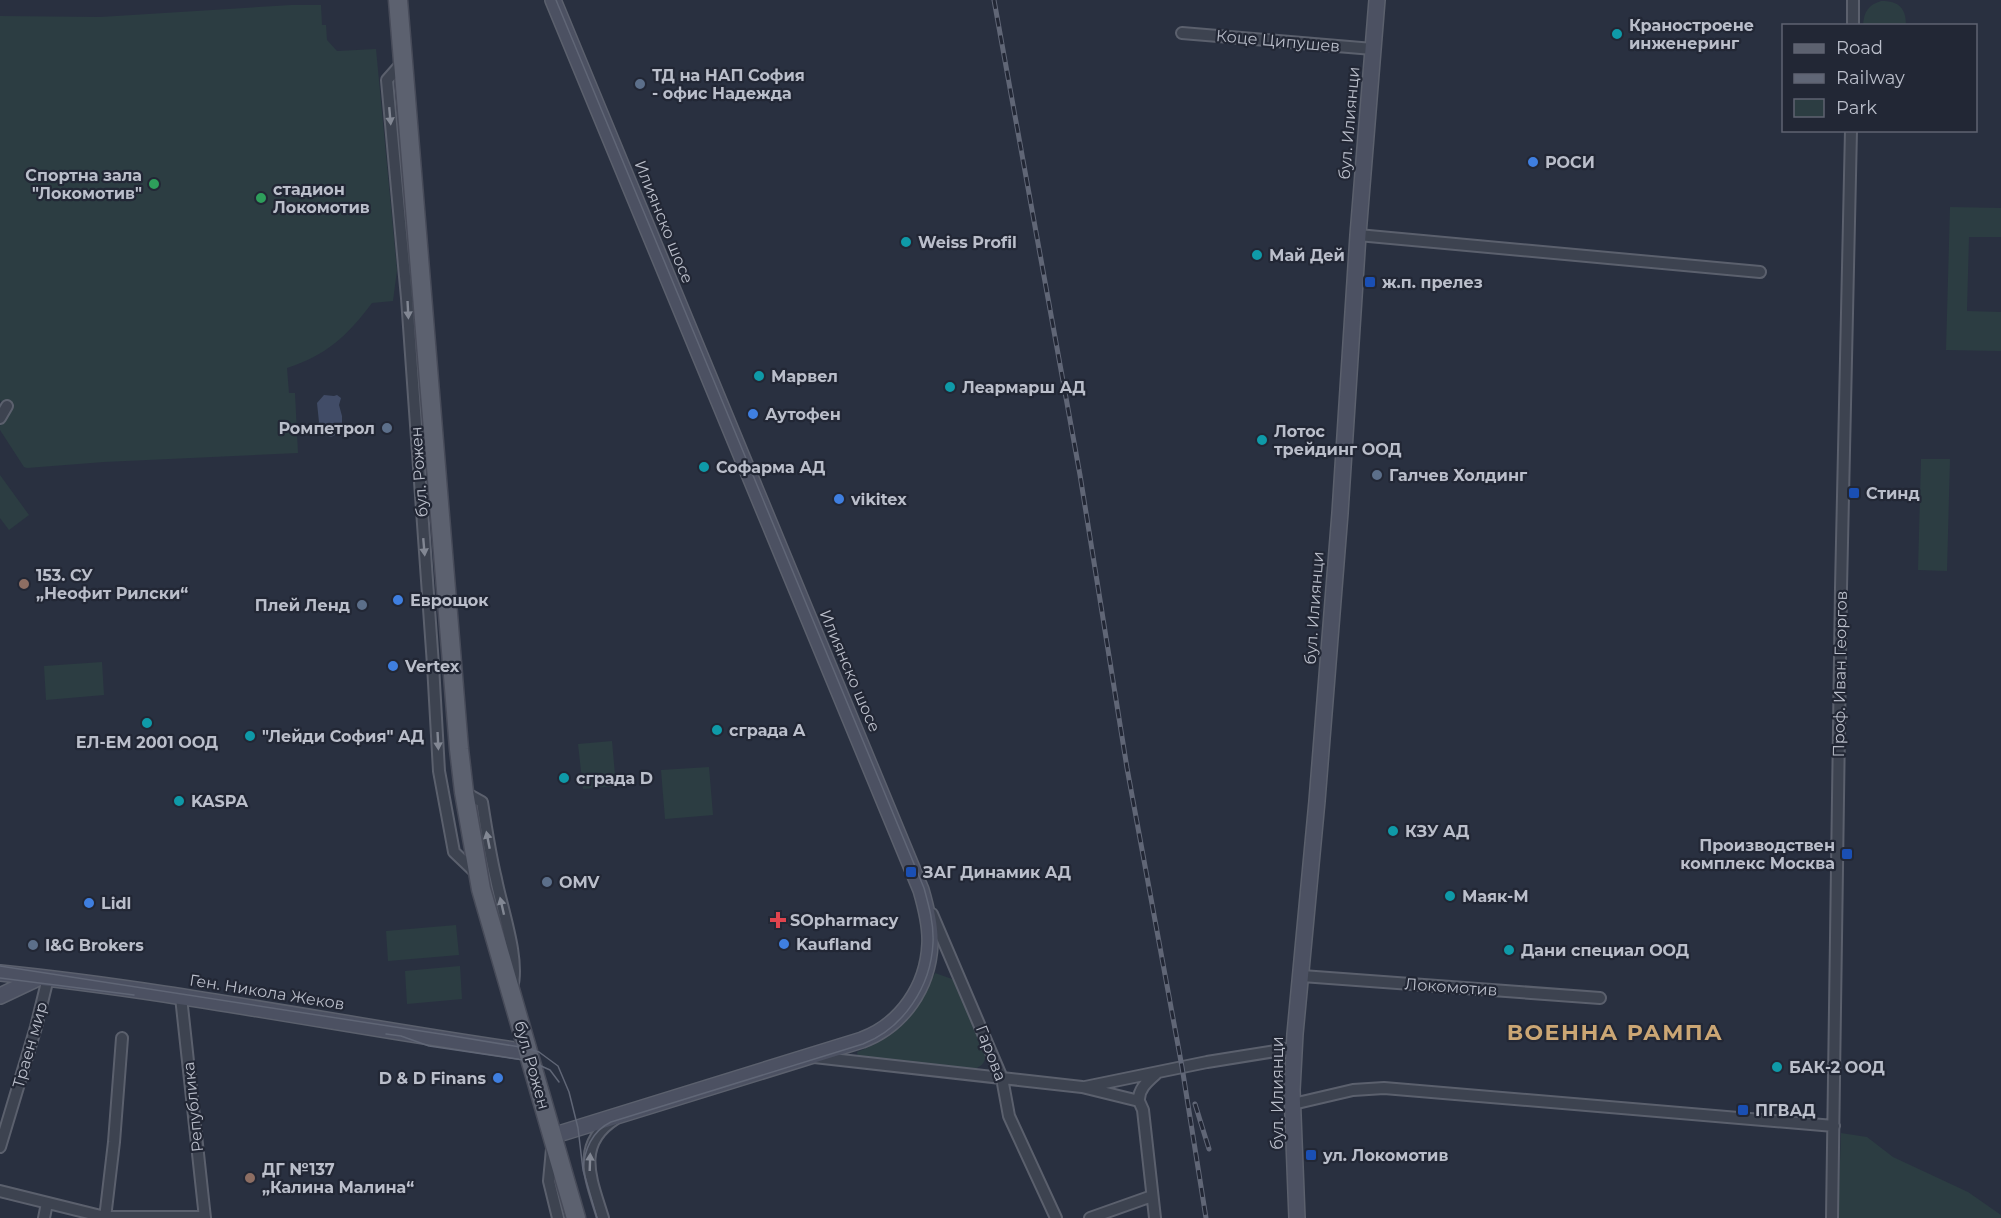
<svg xmlns="http://www.w3.org/2000/svg" width="2001" height="1218" font-family="Montserrat,sans-serif">
	<style>
		.green { fill: #2c3d42 }
		.water { fill: #414c67 }
		.lines { fill: none; stroke-linecap: round; stroke-linejoin: round }
		.street-casing { stroke: #5b606d; stroke-width: 14 }
		.secondary-casing { stroke: #5b606d; stroke-width: 18 }
		.primary-casing { stroke: #474b59; stroke-width: 21 }
		.street { stroke: #3d4350; stroke-width: 10 }
		.secondary { stroke: #4c5162; stroke-width: 15 }
		.primary { stroke: #5c616f; stroke-width: 18 }
		.tram { stroke: #606676; stroke-width: 1.5 }
		.rail-casing { stroke: #606676; stroke-width: 5 }
		.rail { stroke: #222735; stroke-width: 3; stroke-dasharray: 9; stroke-linecap: butt }
		.oneway { fill: #828793 }
		.culture-dot { fill: #0f9aa8; stroke: #222735; stroke-width: 2 }
		.service-dot { fill: #5c6f8a; stroke: #222735; stroke-width: 2 }
		.shop-dot { fill: #3f7fe0; stroke: #222735; stroke-width: 2 }
		.leisure-dot { fill: #2e9e5b; stroke: #222735; stroke-width: 2 }
		.transit-dot { fill: #1a4fb4; stroke: #222735; stroke-width: 2 }
		.education-dot { fill: #8d6e63; stroke: #222735; stroke-width: 2 }
		.health-dot { fill: #e0444e; stroke: #222735; stroke-width: 2 }
		.labels { text-anchor: middle; dominant-baseline: central; stroke-width: 4.5; stroke-linejoin: round; paint-order: stroke }
		.poi-label { font-size: 16px; font-weight: bold; fill: #babeca; stroke: #222735; text-anchor: start }
		.street-label { font-size: 16px; fill: #babeca; stroke: #222735 }
		.district-label { font-size: 22px; font-weight: bold; letter-spacing: 1.5px; fill: #cba674; stroke: #222735 }
	</style>
	<rect width="100%" height="100%" fill="#293040"/>
	<path class="green" d="M1881 1C1899 1 1906 8 1906 25H1863C1864 12 1868 5 1881 1Z
		M291 5H321L322 25H326L327 40 337 51 376 49 397 270 393 301 372 303C347 336 327 355 287 368L289 393H295L298 453 104 462 27 468 24 467 0 430V426L12 409 2 403 0 400V16L100 17Z
		M1950 207 2001 208V237H1969L1967 311 2001 312V351L1946 350Z
		M1921 459H1950L1947 571 1918 570Z
		M0 475 29 515 9 530 0 518Z
		M102 662 104 695 46 700 44 666Z
		M612 741 616 786 583 789 578 744Z
		M709 767 713 815 665 819 661 770Z
		M456 925 459 955 388 961 386 931Z
		M460 966 462 999 407 1004 405 971Z
		M935 973 955 980 986 1053C985 1064 982 1066 972 1070L858 1057 857 1052C901 1035 916 1016 935 973Z
		M1841 1133 1867 1137 1893 1157 1968 1192 2001 1215V1218H1838Z"/>
	<path class="water" d="M324 395 334 396 337 395 341 398 339 405 342 416V425L335 435 331 437 325 435 323 430 317 431 315 429 319 422 317 403Z"/>
	<g class="lines">
		<defs>
			<path id="street" d="M1853 26V0
				M1182 33 1373 49
				M402 63 387 80 407 298 433 665 439 771 454 852 476 873
				M1358 235 1760 272
				M0 418 7 406
				M464 792 482 802C486 828 490 854 496 879 502 910 520 959 512 988
				M932 914 1002 1078 1009 1116 1056 1218
				M1302 976 1600 998
				M181 997 205 1218
				M814 1057 1082 1087 1139 1101 1143 1110 1155 1218
				M1085 1087 1207 1062 1294 1048
				M1139 1101C1138 1089 1148 1081 1157 1073
				M1293 1104 1353 1090 1384 1088 1834 1126
				M0 1147 36 1027 48 978
				M552 1149 549 1181 558 1218
				M0 1191 105 1217H205
				M44 1218 47 1203
				M105 1218 114 1142 122 1038
				M603 1218C592 1181 574 1145 615 1119
				M1090 1218 1152 1196
				M1832 1218 1841 588 1851 130"/>
			<path id="secondary" d="M0 973C177 991 352 1027 528 1052
				M0 996 38 978
				M552 1136 862 1040C902 1025 928 987 930 944 931 926 926 907 921 890L553 0
				M1297 1218 1292 1090 1295 1034 1317 801 1340 513 1358 235 1377 0"/>
			<path id="primary" d="M398 0 459 749 464 792 481 889 576 1218"/>
		</defs>
		<use href="#street" class="street-casing"/>
		<use href="#secondary" class="secondary-casing"/>
		<use href="#primary" class="primary-casing"/>
		<use href="#street" class="street"/>
		<use href="#secondary" class="secondary"/>
		<use href="#primary" class="primary"/>
		<path class="tram" d="M556 0 924 888C929 906 934 924 933 943 931 986 904 1028 863 1044L611 1122C592 1131 584 1150 583 1170
			M0 966 447 1035 526 1048 539 1052 558 1066 569 1092 578 1128 583 1170 597 1218
			M0 978 134 995
			M386 1034 401 1036 429 1046 530 1061 550 1070 559 1082"/>
		<defs>
			<path id="rail" d="M994 0 1080 475 1127 768 1182 1067 1206 1218
				M1195 1104 1209 1149"/>
		</defs>
		<use href="#rail" class="rail-casing"/>
		<use href="#rail" class="rail"/>
	</g>
	<defs><path id="oneway-solid" d="M-6-.8H1V-3.2L6.5 0L1 3.2V.8H-6Z" transform="scale(1.5)"/></defs>
	<g class="oneway">
		<use href="#oneway-solid" transform="translate(390 116) rotate(85)"/>
		<use href="#oneway-solid" transform="translate(408 310) rotate(87)"/>
		<use href="#oneway-solid" transform="translate(424 547) rotate(85)"/>
		<use href="#oneway-solid" transform="translate(438 741) rotate(87)"/>
		<use href="#oneway-solid" transform="translate(488 840) rotate(-101)"/>
		<use href="#oneway-solid" transform="translate(502 906) rotate(-103)"/>
		<use href="#oneway-solid" transform="translate(590 1162) rotate(-88)"/>
	</g>
	<g class="culture-dot">
		<circle cx="1617" cy="34" r="6"/>
		<circle cx="906" cy="242" r="6"/>
		<circle cx="1257" cy="255" r="6"/>
		<circle cx="759" cy="376" r="6"/>
		<circle cx="950" cy="387" r="6"/>
		<circle cx="1262" cy="440" r="6"/>
		<circle cx="704" cy="467" r="6"/>
		<circle cx="147" cy="723" r="6"/>
		<circle cx="717" cy="730" r="6"/>
		<circle cx="250" cy="736" r="6"/>
		<circle cx="564" cy="778" r="6"/>
		<circle cx="179" cy="801" r="6"/>
		<circle cx="1393" cy="831" r="6"/>
		<circle cx="1450" cy="896" r="6"/>
		<circle cx="1509" cy="950" r="6"/>
		<circle cx="1777" cy="1067" r="6"/>
	</g>
	<g class="service-dot">
		<circle cx="640" cy="84" r="6"/>
		<circle cx="387" cy="428" r="6"/>
		<circle cx="1377" cy="475" r="6"/>
		<circle cx="362" cy="605" r="6"/>
		<circle cx="547" cy="882" r="6"/>
		<circle cx="33" cy="945" r="6"/>
	</g>
	<g class="shop-dot">
		<circle cx="1533" cy="162" r="6"/>
		<circle cx="753" cy="414" r="6"/>
		<circle cx="839" cy="499" r="6"/>
		<circle cx="398" cy="600" r="6"/>
		<circle cx="393" cy="666" r="6"/>
		<circle cx="89" cy="903" r="6"/>
		<circle cx="784" cy="944" r="6"/>
		<circle cx="498" cy="1078" r="6"/>
	</g>
	<g class="leisure-dot">
		<circle cx="154" cy="184" r="6"/>
		<circle cx="261" cy="198" r="6"/>
	</g>
	<g class="transit-dot">
		<rect x="1364" y="276" width="12" height="12" rx="3"/>
		<rect x="1848" y="487" width="12" height="12" rx="3"/>
		<rect x="1841" y="848" width="12" height="12" rx="3"/>
		<rect x="905" y="866" width="12" height="12" rx="3"/>
		<rect x="1737" y="1104" width="12" height="12" rx="3"/>
		<rect x="1305" y="1149" width="12" height="12" rx="3"/>
	</g>
	<g class="education-dot">
		<circle cx="24" cy="584" r="6"/>
		<circle cx="250" cy="1178" r="6"/>
	</g>
	<path class="health-dot" d="M775 911h6v6h6v6h-6v6h-6v-6h-6v-6h6z"/>
	<g class="labels">
		<g class="poi-label">
			<text x="1629" y="25">Краностроене<tspan x="1629" dy="18">инженеринг</tspan></text>
			<text x="652" y="75">ТД на НАП София<tspan x="652" dy="18">- офис Надежда</tspan></text>
			<text x="1545" y="162">РОСИ</text>
			<text x="142" y="175" text-anchor="end">Спортна зала<tspan x="142" dy="18">"Локомотив"</tspan></text>
			<text x="273" y="189">стадион<tspan x="273" dy="18">Локомотив</tspan></text>
			<text x="918" y="242">Weiss Profil</text>
			<text x="1269" y="255">Май Дей</text>
			<text x="1382" y="282">ж.п. прелез</text>
			<text x="771" y="376">Марвел</text>
			<text x="962" y="387">Леармарш АД</text>
			<text x="765" y="414">Аутофен</text>
			<text x="375" y="428" text-anchor="end">Ромпетрол</text>
			<text x="1274" y="431">Лотос<tspan x="1274" dy="18">трейдинг ООД</tspan></text>
			<text x="716" y="467">Софарма АД</text>
			<text x="1389" y="475">Галчев Холдинг</text>
			<text x="1866" y="493">Стинд</text>
			<text x="851" y="499">vikitex</text>
			<text x="36" y="575">153. СУ<tspan x="36" dy="18">„Неофит Рилски“</tspan></text>
			<text x="410" y="600">Еврощок</text>
			<text x="350" y="605" text-anchor="end">Плей Ленд</text>
			<text x="405" y="666">Vertex</text>
			<text x="729" y="730">сграда А</text>
			<text x="262" y="736">"Лейди София" АД</text>
			<text x="147" y="742" text-anchor="middle">ЕЛ-ЕМ 2001 ООД</text>
			<text x="576" y="778">сграда D</text>
			<text x="191" y="801">KASPA</text>
			<text x="1405" y="831">КЗУ АД</text>
			<text x="1835" y="845" text-anchor="end">Производствен<tspan x="1835" dy="18">комплекс Москва</tspan></text>
			<text x="923" y="872">ЗАГ Динамик АД</text>
			<text x="559" y="882">OMV</text>
			<text x="1462" y="896">Маяк-М</text>
			<text x="101" y="903">Lidl</text>
			<text x="790" y="920">SOpharmacy</text>
			<text x="796" y="944">Kaufland</text>
			<text x="45" y="945">I&amp;G Brokers</text>
			<text x="1521" y="950">Дани специал ООД</text>
			<text x="1789" y="1067">БАК-2 ООД</text>
			<text x="486" y="1078" text-anchor="end">D &amp; D Finans</text>
			<text x="1755" y="1110">ПГВАД</text>
			<text x="1323" y="1155">ул. Локомотив</text>
			<text x="262" y="1169">ДГ №137<tspan x="262" dy="18">„Калина Малина“</tspan></text>
		</g>
		<g class="street-label">
			<text transform="translate(1278 41) rotate(5)">Коце Ципушев</text>
			<text transform="translate(1349 123) rotate(-85)">бул. Илиянци</text>
			<text transform="translate(664 222) rotate(68)">Илиянско шосе</text>
			<text transform="translate(419 472) rotate(-94)">бул. Рожен</text>
			<text transform="translate(1314 608) rotate(-86)">бул. Илиянци</text>
			<text transform="translate(850 671) rotate(67)">Илиянско шосе</text>
			<text transform="translate(1840 674) rotate(-89)">Проф. Иван Георгов</text>
			<text transform="translate(1451 987) rotate(4)">Локомотив</text>
			<text transform="translate(267 992) rotate(9)">Ген. Никола Жеков</text>
			<text transform="translate(30 1045) rotate(-74)">Траен мир</text>
			<text transform="translate(991 1053) rotate(69)">Гарова</text>
			<text transform="translate(532 1065) rotate(74)">бул. Рожен</text>
			<text transform="translate(1277 1093) rotate(-90)">бул. Илиянци</text>
			<text transform="translate(193 1107) rotate(-96)">Република</text>
		</g>
		<g class="district-label">
			<text x="1615" y="1032">ВОЕННА РАМПА</text>
		</g>
	</g>
	<rect x="1782" y="24" width="195" height="108" fill="#222735" stroke="#5f6371" stroke-width="1.5"/>
	<rect x="1794" y="44" width="30" height="9" fill="#5c616f" stroke="#5f6371" stroke-width="1.5"/>
	<text x="1836" y="54" font-size="18" fill="#babeca">Road</text>
	<rect x="1794" y="74" width="30" height="9" fill="#606676" stroke="#5f6371" stroke-width="1.5"/>
	<text x="1836" y="84" font-size="18" fill="#babeca">Railway</text>
	<rect x="1794" y="99" width="30" height="18" fill="#2c3d42" stroke="#5f6371" stroke-width="1.5"/>
	<text x="1836" y="114" font-size="18" fill="#babeca">Park</text>
</svg>
